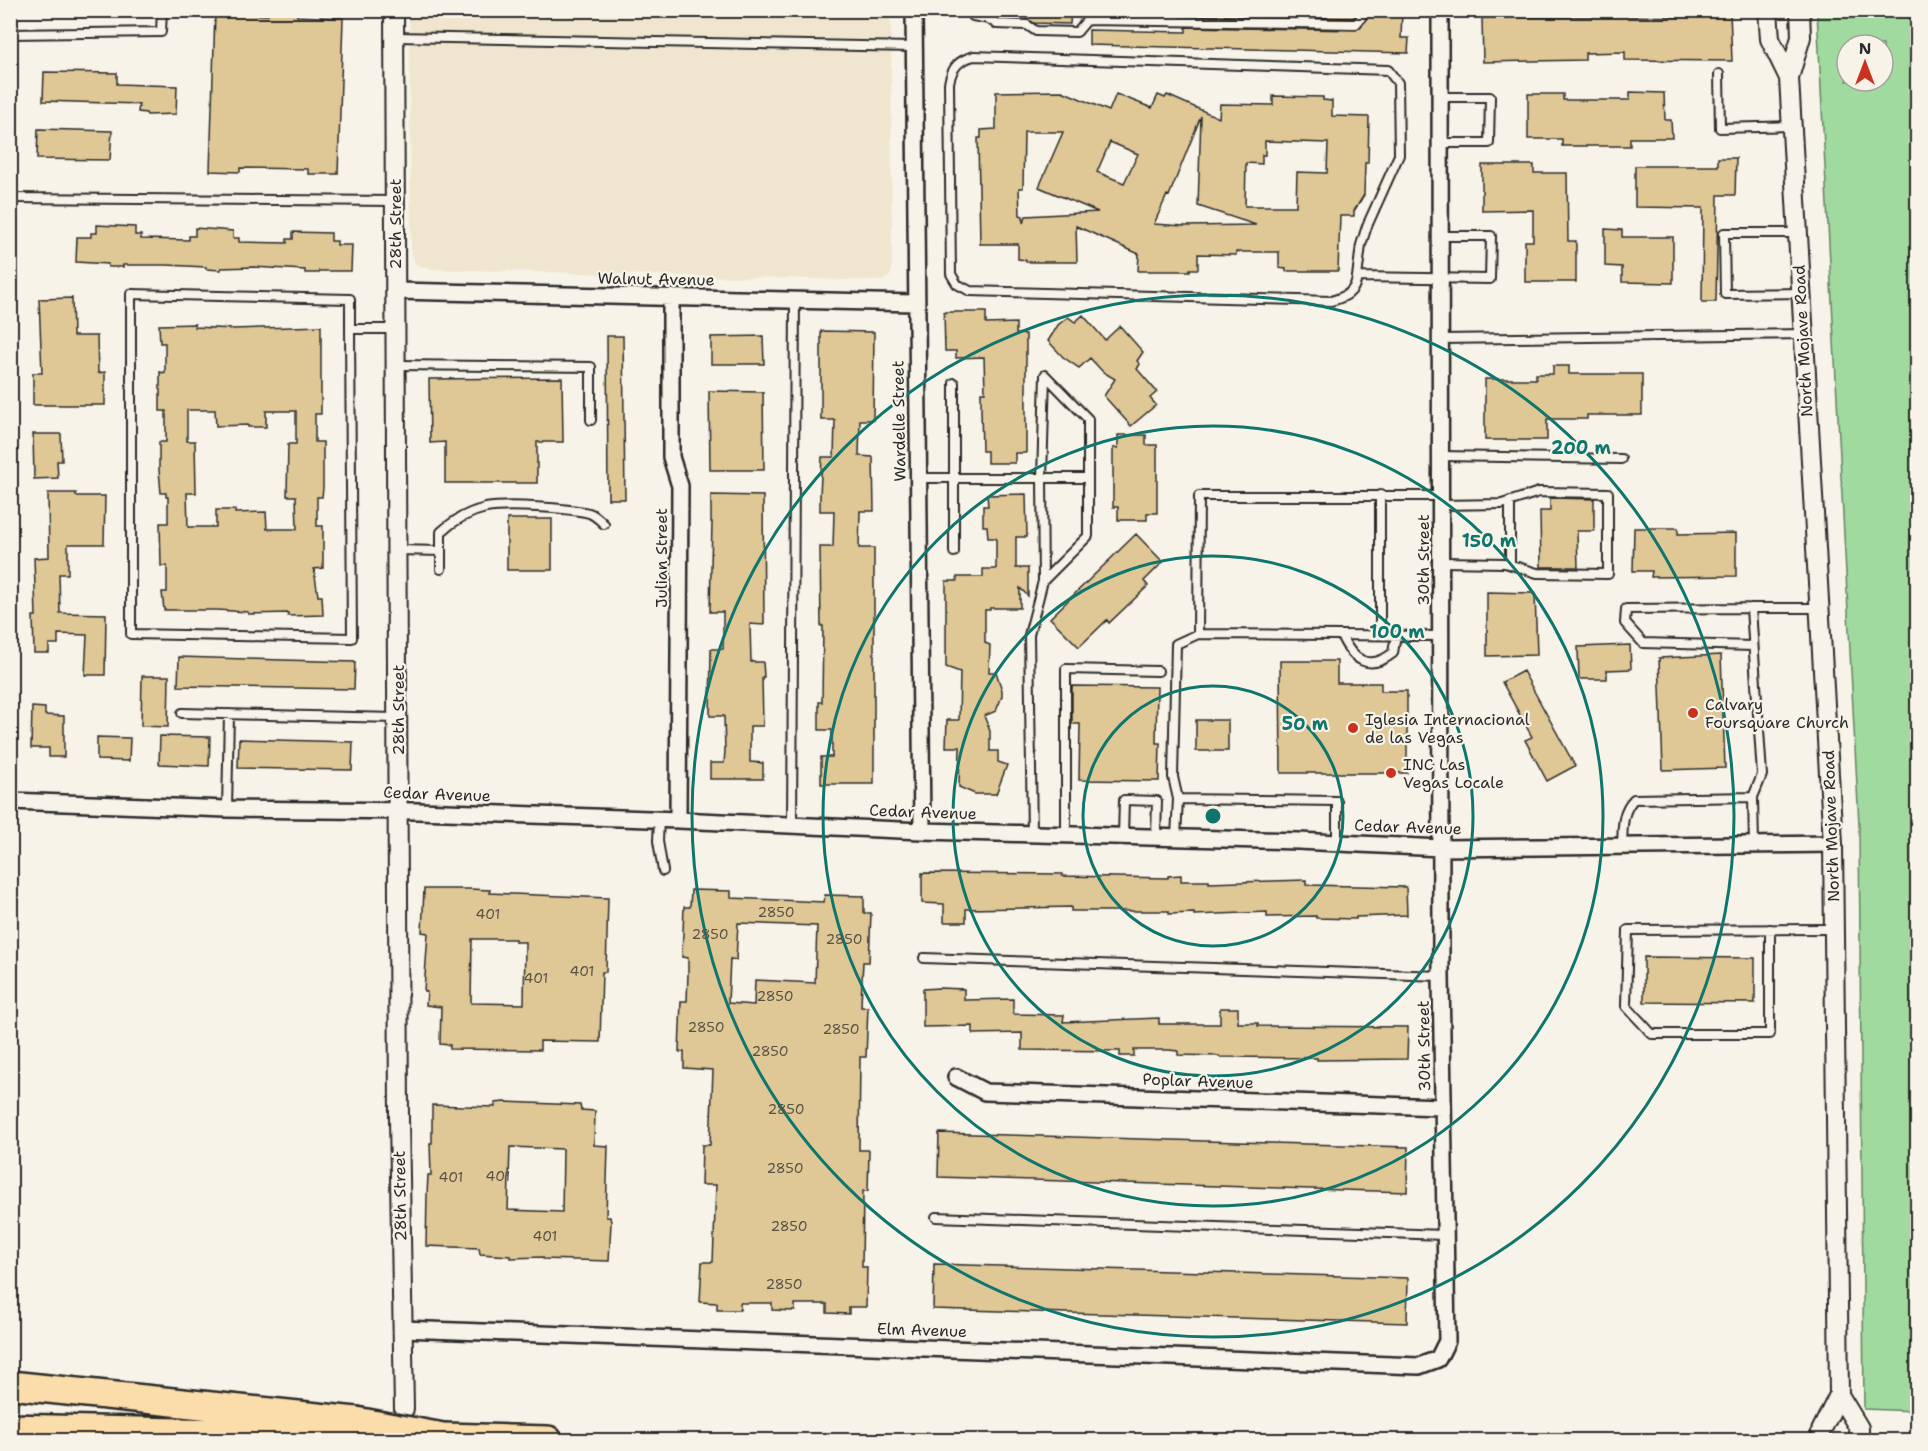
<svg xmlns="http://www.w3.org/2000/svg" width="1928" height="1451" font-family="'Shantell Sans',sans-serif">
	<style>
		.built { fill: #f0e6cf }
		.green { fill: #a0da9f; stroke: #668265; stroke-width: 1.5; fill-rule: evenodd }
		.building { fill: #dfc796; stroke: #2b2b2b; stroke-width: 1.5; fill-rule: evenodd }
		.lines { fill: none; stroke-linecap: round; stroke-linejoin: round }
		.service-casing { stroke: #2b2b2b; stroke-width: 12 }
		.minor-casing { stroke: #2b2b2b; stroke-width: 20 }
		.tertiary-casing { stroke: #2b2b2b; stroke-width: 22 }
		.motorway-casing { stroke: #2b2b2b; stroke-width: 32 }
		.service { stroke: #f7f3e8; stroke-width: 8 }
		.minor { stroke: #f7f3e8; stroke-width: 15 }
		.tertiary { stroke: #f7f3e8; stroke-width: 18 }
		.motorway { stroke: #fbddab; stroke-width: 27 }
		.motorway-bridge-casing { stroke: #2b2b2b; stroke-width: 32; stroke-linecap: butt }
		.motorway-bridge { stroke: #fbddab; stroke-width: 27 }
		.ring { fill: none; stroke: #0f766e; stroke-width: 3 }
		.poi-dot { fill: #c8321e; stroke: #f7f3e8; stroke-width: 2 }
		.labels { text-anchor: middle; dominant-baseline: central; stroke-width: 4.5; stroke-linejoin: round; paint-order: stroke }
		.number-label { font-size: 14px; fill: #585246 }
		.street-label { font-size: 16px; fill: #2b2b2b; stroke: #f7f3e8 }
		.poi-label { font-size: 16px; fill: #2b2b2b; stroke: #f7f3e8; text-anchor: start }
		.centre { fill: #0f766e; stroke: #f7f3e8; stroke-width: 3 }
		.ring-label { font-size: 18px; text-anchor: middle; font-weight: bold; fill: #0f766e; stroke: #f7f3e8; stroke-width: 4.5; stroke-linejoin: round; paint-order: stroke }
	</style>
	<rect width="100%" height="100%" fill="#f7f3e8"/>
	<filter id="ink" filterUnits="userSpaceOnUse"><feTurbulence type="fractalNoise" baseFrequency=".0167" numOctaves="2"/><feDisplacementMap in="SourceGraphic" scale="12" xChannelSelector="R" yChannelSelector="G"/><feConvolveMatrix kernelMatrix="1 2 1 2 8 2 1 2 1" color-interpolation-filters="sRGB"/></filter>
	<g filter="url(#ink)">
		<path class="built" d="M409 11H891L892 265 890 276 883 281 429 269 416 264 411 253Z"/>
		<path class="green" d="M1817 11H1917V1411L1864 1409 1859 825ZM1847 45H1883V81H1847Z"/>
		<path class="building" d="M268 10H297V16L343 18 338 174H308V169L240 168V172L210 171 215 13 268 15Z
			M1026 10H1071L1070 24 1034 23 1026 19Z
			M1187 10H1355V16L1353 18 1187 15Z
			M1367 10H1402L1401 38H1409L1408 53 1089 45V30L1186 32V27L1356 30 1366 21Z
			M1730 12 1732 61 1625 60V52L1585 53V60L1483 62 1482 18 1618 16 1702 17V14Z
			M44 72 117 73V84L177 86 176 114 147 115 146 113 138 112 139 104 43 101Z
			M1062 91 1109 111 1116 94 1152 108 1158 95 1165 98 1167 95 1219 118 1220 104 1273 105V96L1323 97V100L1332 101V116L1369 117 1368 163H1365L1364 195 1354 211V216H1340L1338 271H1286V269L1279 268V252H1236V255L1198 254V269H1190V271H1138L1139 254 1076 226 1077 262H1026V260L1018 259V244H980L978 138H981V130L996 129V92ZM1201 116 1198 206 1256 225 1184 226 1154 224 1167 195 1169 196ZM1024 132H1063L1039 187 1098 212 1026 216 1023 223V216L1020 215 1019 188H1023ZM1265 141 1328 143 1327 173 1297 172 1296 206H1245L1246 163 1262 164V155H1265ZM1110 142 1138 154 1124 183 1097 172Z
			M1630 92 1664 93 1665 120H1671L1672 138H1630V146H1562V139H1528V94H1563V100H1630Z
			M38 129 112 131 110 160 37 159Z
			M1718 158H1736L1735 195H1718L1716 302H1702L1703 208 1635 207V166H1718Z
			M1482 165H1534V173H1567L1568 241H1576V282H1525V241H1533V210L1482 211Z
			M97 225 135 227V235H141V239L189 240V236H195V228L233 231V238H239V242L287 243V239H293V232L331 233V241H337V245H352L351 271H319V273H305V270L253 267 221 268V270L206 269V267L167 265H123V267H108V264L76 262 77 237H91V233H97Z
			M1605 229 1622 230V237H1673V283L1622 282V267L1605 266Z
			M72 298 73 336H97L98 373 105 372V405H33V373H42L39 299Z
			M944 312H986V324L1016 323V334H1026V453H1015V463H987V451H982L981 410V392H985L984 357 956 358V351H945Z
			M1083 315 1105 340 1120 326 1143 352 1137 361 1140 364 1137 369 1157 392 1150 398 1156 405 1131 426 1104 396 1115 379 1103 372 1090 358 1079 368 1063 357 1048 341 1058 325 1068 317 1075 322Z
			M195 324V327L234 329 321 326V414H315V442H323V488L322 497H317V526H323V568L314 569 318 596H322L323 615 288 616V613L248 614V612L217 610H164L162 592H167V566H161L160 523H168V497H166V493H161L159 470V442H166V411H160V372L165 373V343H160L159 325ZM187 410H215L216 426 248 425V427H266V411H296V444H288L287 496H296L297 529H267L266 512 235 513V510H216V527H188L187 493H196L195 441H187Z
			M821 331 874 332 873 420H860L859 456 873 457 874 511H860L859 548H874V784H821V757H832V730H819V702H822L823 626H821L820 547H833L834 511H820V495L822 457H834L835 420H821Z
			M607 336H623L625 499H608Z
			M763 336 764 364H711V337Z
			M1553 366H1569V374H1642V415H1587V419H1547V440H1485V379H1536V374H1553Z
			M562 378 563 442H537V483H445V442L430 443 429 379Z
			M709 391 763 392 764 470H710Z
			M33 434H61L62 461H57L58 478 34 479Z
			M1118 435H1146V445H1157V513H1147V520H1118V507H1113V448H1118Z
			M48 493H76V496H105L104 544H68V574H59L60 613 106 614 105 675H85L87 635 58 634V644H49V653H34L33 616H36L34 558 49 557Z
			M1026 494 1027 537H1016V568H1028V596L1020 588V608H990V610H985V643L990 645 989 672H996L1002 690V696L996 711 984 716 990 731V751H998V762L1007 765 996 794H975L959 787 960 747H946L947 720H959L960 672 946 667V581H957V577H983V569H996V538H988L987 526H983V506H988L987 495Z
			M711 495 763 496 764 625 750 624 751 662H763L764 677H762L763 726H750V762L763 763V779H710V763H724L725 751 724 716H710L711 649H723V612H710L712 522H711Z
			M1550 498 1594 499V531H1577L1578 567H1541L1540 511H1550Z
			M507 519H552V570H507Z
			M1634 528H1678V534L1736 533V576L1651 577 1652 571H1633Z
			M1136 534 1163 562 1144 581 1148 586 1109 623 1107 620 1079 647 1050 618Z
			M1487 592 1535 593 1537 655 1487 656Z
			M1630 645 1631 669 1607 670V679H1579L1578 647Z
			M1721 655 1725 768 1663 770 1659 658Z
			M179 657 355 662 354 689 178 686Z
			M1280 661H1337V683H1381V691H1407V773H1281Z
			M1523 671 1575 766 1547 781 1525 740 1532 737 1502 682Z
			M142 676H169L168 727 141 726Z
			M1072 686 1157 687 1156 743H1160L1159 781 1079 780 1080 724H1072Z
			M32 707 45 708V715L64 716V757H49V748H31Z
			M1196 720H1228V751H1196Z
			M160 736 210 737 209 766 159 764Z
			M97 737 130 738 129 761 97 760Z
			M239 739 353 742 352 770 238 768Z
			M922 873 1062 874V876L1168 878V876L1181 875V881H1209V883L1306 880V885L1406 887 1407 915 1356 917V919L1316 918V916L1267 917V912L1194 915V913L1169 914V911H1071V907L966 909V922H944V904L922 903Z
			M424 889H469L490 890 489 893 608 898 606 972H602L600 1042 540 1041V1050L450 1049V1045L440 1044 441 1007 426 1005 427 992 424 991 428 933 422 932ZM472 939H515V942H525L524 1004 471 1003Z
			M691 890 731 891V898L824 902 825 895 864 896V913H871L869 962H863L862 980 861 1007H868L866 1057H860L859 1150H869L868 1191H863L862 1267H867L866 1307H849V1314L827 1313V1304H795V1311L772 1310V1303H740V1310H717V1303L700 1302 702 1262H713L716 1185H701L702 1145H710L713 1070 684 1068V1052H679L681 1001H687L688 974V958L682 957 684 907H690ZM738 923 817 926 815 983 755 980 754 1005 728 1003 730 959 736 960Z
			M1644 957 1755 958V1003L1644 1002Z
			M939 988 964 989V1000L1013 999V1014L1064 1015 1063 1022 1159 1018V1024H1220V1008H1238V1023H1258V1026L1408 1027 1407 1059 1317 1060V1058L1219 1057V1056L1178 1055V1051L1169 1050H1134V1056H1120V1051L1022 1050V1033L973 1034V1026L923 1027V989Z
			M504 1102 580 1105 581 1110 595 1111 594 1145 608 1146 606 1217H610L611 1222 609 1261 543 1259V1257L510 1258V1256L480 1254 479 1248 426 1246 427 1195 428 1175H431L430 1143H432V1105L495 1107V1103ZM510 1147 563 1149 562 1212 508 1210Z
			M939 1133 1408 1147 1407 1192 938 1177Z
			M934 1264 1408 1278 1407 1323 933 1309Z"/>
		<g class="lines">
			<defs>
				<path id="service" d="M970 10 973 16 989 19 997 24 1027 25 1036 31 1077 32 1087 20 1356 24 1361 18V10
					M1174 21V10
					M10 34 161 32 162 10
					M395 37 914 47
					M1719 74 1720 128 1792 126
					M1440 97H1490L1489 143H1440
					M10 198 395 201
					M1797 233H1724L1725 294 1801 293
					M1357 277C1355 293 1345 297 1331 301L970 291 957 284 951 274 949 83C952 67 959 60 974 56L1388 70 1398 83 1399 155 1367 226 1361 245 1357 277 1490 279 1491 236H1440
					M350 329 352 638 131 634V294L350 299V329H394
					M1441 339 1803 334
					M396 365 591 367V420
					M1441 456 1621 459
					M917 478H1042L1045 375 1088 419V536L1043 581 1042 478H1088
					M1380 495V635
					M1441 505 1502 504 1539 492 1608 493V574L1537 573 1505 563 1441 562
					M397 550 441 551
					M954 552V383
					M1510 564V501
					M441 569V532C453 521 468 512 486 508 508 504 567 508 589 513 595 515 599 519 604 524
					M1751 608 1626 609 1625 623 1643 643 1753 646
					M1198 634 1199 496H1441
					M1396 635 1393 653C1369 672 1352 660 1341 635L1441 636
					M182 713 396 718
					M1178 799 1173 777 1176 644 1198 634 1341 635
					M227 809 229 714
					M659 819 658 841 663 871
					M792 825 795 300
					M1032 834 1029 635 1043 581
					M1066 835V669L1158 671
					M1123 836 1124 800 1157 801 1156 837
					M1176 837 1178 799 1337 801V843
					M1754 845 1753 797 1762 775 1751 608H1819
					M1622 846C1623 829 1621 812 1634 799L1753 797
					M1770 929V1034H1652L1626 1006 1628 930 1833 929
					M924 958 1441 976
					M936 1217 1444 1235"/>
				<path id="minor" d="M914 10 922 831
					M395 291 915 303
					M671 297V457L680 486 678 820
					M10 801 227 809 418 811 678 820 922 831 1298 841 1441 848 1833 844
					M956 1077 985 1092 1442 1107
					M402 1329 1419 1366 1438 1359 1447 1341 1441 976 1440 10"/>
				<path id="tertiary" d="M394 10 399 1119 404 1409
					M1768 10 1770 39 1789 78
					M1800 10 1801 37 1789 78 1833 844 1839 1395 1821 1431
					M1839 1395 1859 1428V1440"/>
				<path id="motorway" d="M10 1385 356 1421
					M10 1428 343 1436
					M443 1437 548 1440"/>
			</defs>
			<use href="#service" class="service-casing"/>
			<use href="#minor" class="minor-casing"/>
			<use href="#tertiary" class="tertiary-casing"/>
			<use href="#motorway" class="motorway-casing"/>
			<use href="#service" class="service"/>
			<use href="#minor" class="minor"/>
			<use href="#tertiary" class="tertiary"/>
			<use href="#motorway" class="motorway"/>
			<defs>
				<path id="motorway-bridge" d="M356 1421 443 1437"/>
			</defs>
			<use href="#motorway-bridge" class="motorway-bridge-casing"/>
			<use href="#motorway-bridge" class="motorway-bridge"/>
		</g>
	</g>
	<g class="ring">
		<circle cx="1213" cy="816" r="130"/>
		<circle cx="1213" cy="816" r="260"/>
		<circle cx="1213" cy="816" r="390"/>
		<circle cx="1213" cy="816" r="521"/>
	</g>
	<g class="poi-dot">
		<circle cx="1693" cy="713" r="6"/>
		<circle cx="1353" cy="728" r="6"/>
		<circle cx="1391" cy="773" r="6"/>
	</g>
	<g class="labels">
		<g class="number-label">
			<text x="776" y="912">2850</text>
			<text x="488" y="914">401</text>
			<text x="710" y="934">2850</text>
			<text x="844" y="939">2850</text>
			<text x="582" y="971">401</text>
			<text x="536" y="978">401</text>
			<text x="775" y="996">2850</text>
			<text x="706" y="1027">2850</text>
			<text x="841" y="1029">2850</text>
			<text x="770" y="1051">2850</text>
			<text x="786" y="1109">2850</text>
			<text x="785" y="1168">2850</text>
			<text x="498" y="1176">401</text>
			<text x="451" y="1177">401</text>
			<text x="789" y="1226">2850</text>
			<text x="545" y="1236">401</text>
			<text x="784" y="1284">2850</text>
		</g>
		<g class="street-label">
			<text transform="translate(395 224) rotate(-90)">28th Street</text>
			<text transform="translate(656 279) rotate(1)">Walnut Avenue</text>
			<text transform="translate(1803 341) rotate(-93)">North Mojave Road</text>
			<text transform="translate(899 421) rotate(-91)">Wardelle Street</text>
			<text transform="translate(661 558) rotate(-90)">Julian Street</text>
			<text transform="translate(1423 560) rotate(-90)">30th Street</text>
			<text transform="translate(398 710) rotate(-90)">28th Street</text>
			<text transform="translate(437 794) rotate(2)">Cedar Avenue</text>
			<text transform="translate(923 812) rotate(2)">Cedar Avenue</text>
			<text transform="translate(1831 826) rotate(-92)">North Mojave Road</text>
			<text transform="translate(1408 827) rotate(2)">Cedar Avenue</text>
			<text transform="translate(1424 1046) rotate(-91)">30th Street</text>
			<text transform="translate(1198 1081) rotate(2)">Poplar Avenue</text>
			<text transform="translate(400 1196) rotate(-91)">28th Street</text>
			<text transform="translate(922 1330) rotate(2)">Elm Avenue</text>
		</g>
		<g class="poi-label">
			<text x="1705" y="704">Calvary<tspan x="1705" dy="18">Foursquare Church</tspan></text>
			<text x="1365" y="719">Iglesia Internacional<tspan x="1365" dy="18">de las Vegas</tspan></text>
			<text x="1403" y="764">INC Las<tspan x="1403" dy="18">Vegas Locale</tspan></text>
		</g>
	</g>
	<circle cx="1213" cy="816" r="9" class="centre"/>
	<g class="ring-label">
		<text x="1581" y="454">200 m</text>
		<text x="1489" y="547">150 m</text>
		<text x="1397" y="638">100 m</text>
		<text x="1305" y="730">50 m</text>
	</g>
	<rect width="1928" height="1451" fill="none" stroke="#f7f3e8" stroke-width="36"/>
	<rect x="18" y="18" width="1892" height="1415" fill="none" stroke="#2b2b2b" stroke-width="2" filter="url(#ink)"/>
	<g transform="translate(1865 63)"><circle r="28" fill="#f7f3e8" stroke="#a5a39c" stroke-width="1.5"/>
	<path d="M0-4.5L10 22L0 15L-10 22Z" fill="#c8321e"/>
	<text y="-9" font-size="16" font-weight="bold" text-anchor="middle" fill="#2b2b2b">N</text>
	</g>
</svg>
